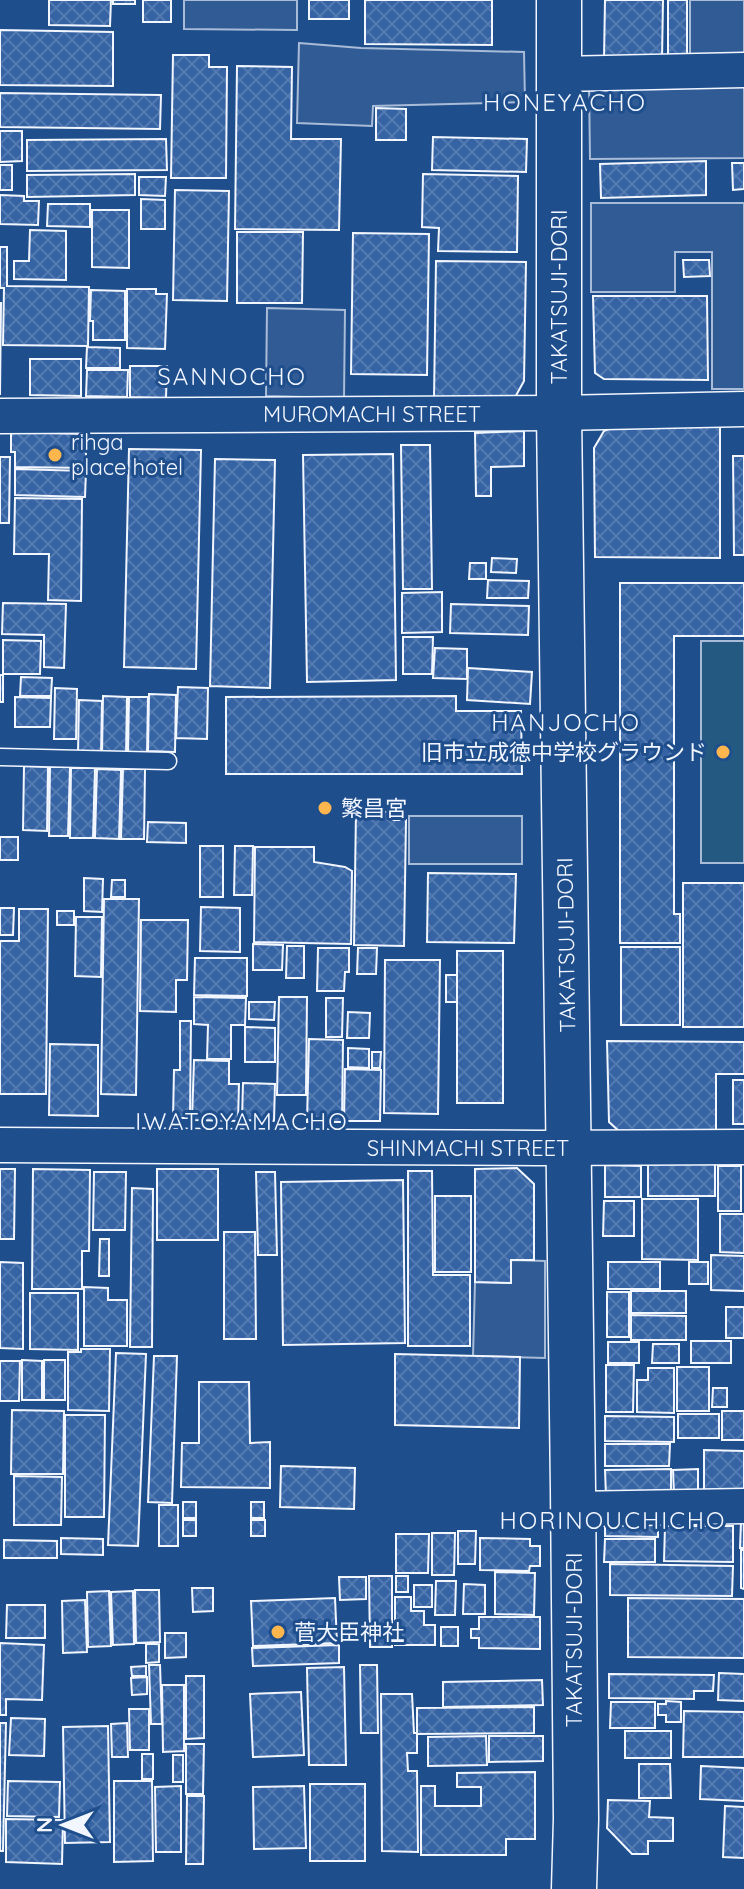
<svg xmlns="http://www.w3.org/2000/svg" width="744" height="1889" font-family="Quicksand,'Noto Sans JP',sans-serif">
	<style>
		.garden { fill: #245a82; stroke: #a8bbd7; stroke-width: 2 }
		.parking { fill: #305b95; stroke: #a8bbd7; stroke-width: 2 }
		.building { fill: url(#building-cross-hatch); stroke: #f2f6ff; stroke-width: 2 }
		.lines { fill: none; stroke-linecap: round; stroke-linejoin: round }
		.lane-casing { stroke: #f2f6ff; stroke-width: 19 }
		.street-casing { stroke: #f2f6ff; stroke-width: 37 }
		.secondary-casing { stroke: #f2f6ff; stroke-width: 47 }
		.lane { stroke: #1f4e8c; stroke-width: 16 }
		.street { stroke: #1f4e8c; stroke-width: 34 }
		.secondary { stroke: #1f4e8c; stroke-width: 44 }
		.poi-dot { fill: #ffb74d; stroke: #1f4e8c; stroke-width: 3 }
		.labels { text-anchor: middle; dominant-baseline: central; stroke-width: 6; stroke-linejoin: round; paint-order: stroke }
		.street-label { font-size: 22px; fill: #f2f6ff; stroke: #1f4e8c }
		.poi-label { font-size: 22px; fill: #f2f6ff; stroke: #1f4e8c; text-anchor: start }
		.neighbourhood-label { font-size: 24px; letter-spacing: 2px; fill: #f2f6ff; stroke: #1f4e8c }
	</style>
	<defs>
		<pattern id="building-cross-hatch" width="8" height="8" patternUnits="userSpaceOnUse" patternTransform="scale(2)"><rect width="8" height="8" fill="#3563a3"/><path d="M0 0l8 8M0 8l8-8" fill="none" stroke="#537ab1"/></pattern>
	</defs>
	<rect width="100%" height="100%" fill="#1f4e8c"/>
	<path class="garden" d="M701 641H744V863H701Z"/>
	<path class="parking" d="M184 0H297V30L184 29Z
		M690 0H744V56H690Z
		M299 43 361 48 524 52 525 102 373 106 372 126 297 123Z
		M744 82V158L590 159 589 83Z
		M591 203H744V389H712V252H675V292H591Z
		M267 308 345 310 344 398 266 396Z
		M409 816H522V864H409Z
		M511 1260 545 1261V1358L473 1356 475 1282 511 1283Z"/>
	<path class="building" d="M49 0H111L110 26 49 25Z
		M113 0H135V4H113Z
		M143 0H171V22H143Z
		M309 0H349V19H309Z
		M365 0H492V45L365 44Z
		M605 0H663L662 60 604 59Z
		M668 0H687V60L668 59Z
		M0 30 113 32V86L0 85Z
		M173 55H209V67H227L226 178H171Z
		M237 66 292 67 291 139H341L339 230 235 229Z
		M0 93 161 95 160 129 0 127Z
		M376 108 406 109V140H376Z
		M0 131H22V161L0 162Z
		M433 137 527 139 526 172 432 170Z
		M166 139 167 170 27 171V140Z
		M706 161V195L601 198 600 164Z
		M732 163H744V189L733 190Z
		M0 165H12V190H0Z
		M135 174V195L27 197V175Z
		M423 174 518 176 517 252 438 251 439 228 422 227Z
		M139 177H166L165 196 139 195Z
		M175 190 229 191 227 301 173 300Z
		M0 195 24 196V201H39L38 225 0 224Z
		M141 199 165 200V229H141Z
		M48 204H90V227L47 226Z
		M92 210H129V268L92 267Z
		M30 230 66 231V280L14 279V261H29Z
		M237 232H303L302 303H237Z
		M353 233 429 234 427 375 351 374Z
		M0 247H7V286L89 287 88 346 3 345 4 288H0Z
		M683 260H709L710 276 684 277Z
		M436 261 526 262 524 381 513 401 434 399Z
		M127 289H156V294H167L165 349 127 348Z
		M91 290 125 291V340H93V321H90Z
		M593 296H707L708 380 604 379 595 373Z
		M0 303H1L0 395Z
		M87 347 120 348V368H86Z
		M30 359H81V396L30 395Z
		M130 366H167L166 398 130 397Z
		M87 370H128L127 397 86 396Z
		M720 426V558L595 557 594 448 604 431 613 427Z
		M524 431V466L491 467V496H476L475 433Z
		M11 432 86 434V468L15 467V452H11Z
		M401 445H430L432 589H403Z
		M129 449 201 450 196 669 124 667Z
		M393 454 396 680 307 682 303 455Z
		M733 456H744V555H734Z
		M0 457H10L9 523H0Z
		M215 459 275 460 270 688 210 686Z
		M15 469 86 471 85 497 15 495Z
		M15 498 82 499 81 601 48 600 49 554H14Z
		M492 558 517 559 516 573 491 572Z
		M470 563H486V579H469Z
		M488 580 529 581 528 598H487Z
		M620 583H744V636H674V914H680V943H620Z
		M442 592V632L402 633V593Z
		M3 603 66 604 64 668 44 667V635L2 634Z
		M451 604 529 606 528 635 450 633Z
		M403 637H433L432 674H403Z
		M3 640 41 641 40 674H3Z
		M435 648 467 649V679L433 678Z
		M468 668 532 672 530 704 467 700Z
		M0 675H3V702H0Z
		M21 677 52 678 51 696H20Z
		M178 687 208 688 207 739 176 738Z
		M55 688 77 689 76 739H54Z
		M149 694 176 695 175 752 148 751Z
		M103 696 127 697 126 755H102Z
		M456 696V711H521L522 774H226V697Z
		M15 697 51 698 50 727H15Z
		M129 697H148L147 755H128Z
		M79 700 102 701 101 755 78 754Z
		M24 766 48 767 47 831 23 830Z
		M50 767H70L68 836H49Z
		M71 768H95L93 838H70Z
		M97 769 121 770 119 839 95 838Z
		M123 769H145L144 839H121Z
		M356 811 388 812V820H406L404 946 354 945Z
		M148 822 186 823V843L147 842Z
		M0 837H18V860H0Z
		M200 846H223V897H200Z
		M235 846H253L252 895H234Z
		M255 847H314V862L345 867 352 871 351 944 254 942Z
		M428 873 516 874 514 943 427 942Z
		M84 878 103 879 102 912 84 911Z
		M112 880H125V897H111Z
		M683 883H744V1027H683Z
		M104 899H139L136 1095 101 1094Z
		M201 907 240 908V952L200 951Z
		M0 908H14L13 935H0Z
		M19 909H48L46 1094H0V941H19Z
		M57 911H74V925H57Z
		M76 917H102L101 977 75 976Z
		M141 920H188L187 980H176V1012L140 1011Z
		M253 944 283 945 282 970H253Z
		M287 946H304V978H286Z
		M621 947H680V1025H621Z
		M318 948H349V972H345L344 991H317Z
		M358 948H377L376 974H357Z
		M457 951H503V1103H457Z
		M195 958H247V996L194 995Z
		M385 960H440L438 1114 384 1113Z
		M446 975H457V1002H446Z
		M194 997 246 998 245 1025H231V1059H207L208 1025 194 1024Z
		M279 997H307L306 1095H277Z
		M326 998H343L342 1037H326Z
		M249 1002H275L274 1020 249 1019Z
		M348 1012 370 1013 369 1038H347Z
		M180 1021H191L190 1118H173L174 1070H180Z
		M245 1027 275 1028V1062H245Z
		M309 1039 343 1040 342 1122H307Z
		M607 1041 744 1042V1074H716V1131L620 1132 609 1122Z
		M50 1044 98 1045V1116L49 1115Z
		M348 1048 369 1049V1068L348 1067Z
		M372 1052H381L380 1068H372Z
		M194 1060 229 1061V1084H239L238 1121 192 1120Z
		M345 1069 381 1070 380 1121H344Z
		M733 1080H744V1124H733Z
		M243 1083 275 1084 274 1121 242 1120Z
		M648 1164H715V1196H648Z
		M605 1165 641 1166V1197H605Z
		M718 1166H741V1211H718Z
		M517 1168 534 1184V1260H511V1283L475 1282V1169Z
		M0 1169H15L14 1239H0Z
		M33 1169 90 1170 89 1251H82V1289H32Z
		M157 1169H218V1240H157Z
		M408 1171H432L433 1275H470V1346H408Z
		M94 1172H126L125 1230H93Z
		M256 1172H275L277 1255H258Z
		M403 1180 405 1343 283 1345 281 1182Z
		M132 1188 153 1189 152 1347H130Z
		M435 1196H471V1272H435Z
		M642 1199H698V1260L642 1259Z
		M604 1201H634V1236H603Z
		M720 1214H744V1253L720 1252Z
		M224 1232H255L256 1339H224Z
		M100 1239H109V1276H99Z
		M711 1255 744 1256V1291L711 1290Z
		M0 1262 23 1263V1349L0 1348Z
		M608 1262H660V1289H608Z
		M689 1262H708V1284H689Z
		M84 1287 108 1288V1300H127V1346H84Z
		M631 1291H686V1313H631Z
		M607 1292H629V1337H607Z
		M30 1293H78V1350L30 1349Z
		M726 1307H744V1338H726Z
		M631 1315 686 1316V1340H631Z
		M691 1341H731V1363H691Z
		M608 1342H639V1363H608Z
		M653 1344H679V1363H652Z
		M81 1349H110L109 1411 68 1410V1352H81Z
		M116 1353 146 1354 138 1546 108 1545Z
		M395 1354 520 1357 519 1428 395 1425Z
		M154 1356H177L172 1503 148 1502Z
		M22 1360 42 1361V1400H22Z
		M44 1360H65V1400H44Z
		M0 1361H20L19 1401H0Z
		M606 1365H634L633 1412H606Z
		M677 1367H709V1411H677Z
		M648 1368H674V1413L637 1412V1380H648Z
		M199 1382H249L250 1443 270 1442V1488L181 1487 182 1443H199Z
		M713 1388H727V1407H712Z
		M12 1410 64 1411 63 1474H11Z
		M722 1411H744V1440H722Z
		M678 1414H719V1438H678Z
		M65 1415H105L104 1517H65Z
		M605 1416 674 1417V1442L605 1441Z
		M605 1444H670L669 1466H605Z
		M704 1450 744 1451V1499L704 1498Z
		M281 1466 355 1468 354 1509 280 1507Z
		M671 1469V1495L606 1496 605 1470Z
		M698 1469V1495H674L673 1470Z
		M14 1476 62 1477 61 1525H14Z
		M183 1502H196V1518H183Z
		M251 1502H264V1518H251Z
		M159 1505H178V1546H159Z
		M183 1520H196V1536H183Z
		M251 1520H265V1536H251Z
		M605 1520 658 1521V1537L605 1536Z
		M741 1522H744V1548H740Z
		M665 1526H733V1562L664 1561Z
		M458 1531H476L475 1564H458Z
		M432 1533H455L454 1575H432Z
		M396 1534H429L428 1573H396Z
		M61 1538 103 1539V1555L61 1554Z
		M480 1538 530 1539V1546H540V1566H530L529 1571 480 1570Z
		M605 1539H655V1562H604Z
		M4 1540 57 1541V1558H4Z
		M741 1550H744V1589L741 1588Z
		M610 1564 733 1566 732 1596 610 1595Z
		M495 1572 535 1573 534 1615 495 1614Z
		M369 1576H392V1647H370Z
		M396 1576H408V1592H396Z
		M339 1577H366V1599L340 1600Z
		M436 1581H456L455 1615H435Z
		M464 1584 485 1585V1614H463Z
		M414 1585H432V1607H414Z
		M192 1588H213V1611L193 1612Z
		M135 1590H159L160 1642 136 1643Z
		M109 1591 111 1646 88 1647 87 1592Z
		M133 1591 134 1644 113 1645 111 1592Z
		M395 1597H411V1611H424V1625H435V1645H395Z
		M335 1598 337 1643 253 1646 251 1601Z
		M628 1598 744 1599V1658L628 1657Z
		M85 1600 87 1652 63 1653 62 1601Z
		M7 1605H45V1638H6Z
		M479 1617H540V1649L479 1648V1638H471V1629H479Z
		M441 1627H458V1646H441Z
		M165 1633H186V1657L165 1658Z
		M0 1643 44 1645 42 1700 6 1699V1715H0Z
		M146 1644H159V1662L146 1663Z
		M339 1645V1663L253 1666 252 1648Z
		M149 1665H160L162 1724H151Z
		M360 1665H377L378 1733H361Z
		M146 1666V1676H132L131 1667Z
		M344 1667 346 1765H309L307 1668Z
		M719 1673 744 1674V1701L718 1700Z
		M609 1674 714 1675 713 1691H694V1699L609 1698Z
		M186 1676H204V1738L186 1739Z
		M147 1677V1694L132 1695 131 1678Z
		M542 1680 543 1705 443 1707V1682Z
		M162 1685H184V1751L163 1752Z
		M301 1692 304 1755 253 1757 250 1694Z
		M381 1694H412L414 1733H417V1753H407L408 1771H417L418 1852 382 1851Z
		M666 1701 681 1702V1722H666V1715H658V1704H666Z
		M611 1702H655V1728H610Z
		M534 1707V1733L417 1734V1708Z
		M129 1709H149V1750H130Z
		M684 1711 744 1712V1757H683Z
		M11 1718 45 1719 44 1756 9 1755Z
		M0 1723H6L3 1851H0Z
		M127 1723 128 1757H112L111 1724Z
		M108 1726 110 1842 65 1843 63 1727Z
		M625 1731H671V1758H625Z
		M486 1736 487 1765 428 1766V1737Z
		M489 1736H543V1761L489 1762Z
		M186 1744H204L203 1794H186Z
		M142 1754H153V1779H142Z
		M173 1755H183V1782H173Z
		M639 1764H670L671 1798H639Z
		M701 1766 744 1768V1801L700 1799Z
		M535 1772V1839H506V1855H421V1786H435V1806H481V1787H457V1773Z
		M8 1781 60 1782 59 1817 7 1816Z
		M114 1781H152L153 1861 114 1862Z
		M310 1784H365V1861H310Z
		M181 1786V1852H156L155 1787Z
		M304 1786 306 1848 254 1849 253 1787Z
		M187 1796H204L203 1864H186Z
		M608 1800 650 1801 649 1817 673 1818V1841H648V1854H632L607 1828Z
		M725 1806 744 1807V1858L723 1857Z
		M6 1819 63 1820 62 1864 6 1862Z"/>
	<g class="lines">
		<defs>
			<path id="lane" d="M0 757 168 761"/>
			<path id="street" d="M560 74 744 70
				M0 416 559 413 744 409
				M0 1145 537 1148 744 1147
				M573 1509 744 1506"/>
			<path id="secondary" d="M559 0V413L573 1490 576 1819 574 1889"/>
		</defs>
		<use href="#lane" class="lane-casing"/>
		<use href="#street" class="street-casing"/>
		<use href="#secondary" class="secondary-casing"/>
		<use href="#lane" class="lane"/>
		<use href="#street" class="street"/>
		<use href="#secondary" class="secondary"/>
	</g>
	<g class="poi-dot">
		<circle cx="55" cy="455" r="8"/>
		<circle cx="723" cy="752" r="8"/>
		<circle cx="325" cy="808" r="8"/>
		<circle cx="278" cy="1632" r="8"/>
	</g>
	<g class="labels">
		<g class="street-label">
			<text transform="translate(559 297) rotate(-90)">TAKATSUJI-DORI</text>
			<text x="372" y="414">MUROMACHI STREET</text>
			<text transform="translate(566 945) rotate(-91)">TAKATSUJI-DORI</text>
			<text x="468" y="1148">SHINMACHI STREET</text>
			<text transform="translate(574 1640) rotate(-90)">TAKATSUJI-DORI</text>
		</g>
		<g class="poi-label">
			<text x="71" y="442">rihga<tspan x="71" dy="25">place hotel</tspan></text>
			<text x="707" y="752" text-anchor="end">旧市立成徳中学校グラウンド</text>
			<text x="341" y="808">繁昌宮</text>
			<text x="294" y="1632">菅大臣神社</text>
		</g>
		<g class="neighbourhood-label">
			<text x="565" y="102">HONEYACHO</text>
			<text x="232" y="376">SANNOCHO</text>
			<text x="566" y="722">HANJOCHO</text>
			<text x="242" y="1121">IWATOYAMACHO</text>
			<text x="613" y="1520">HORINOUCHICHO</text>
		</g>
	</g>
	<g transform="translate(64 1825) rotate(270)" stroke="#1f4e8c" stroke-width="6" paint-order="stroke">
	<path d="M0-6L14 30L0 20L-14 30Z" fill="#f2f6ff"/>
	<text y="-12" font-size="22" font-weight="bold" text-anchor="middle" fill="#f2f6ff">N</text>
	</g>
</svg>
